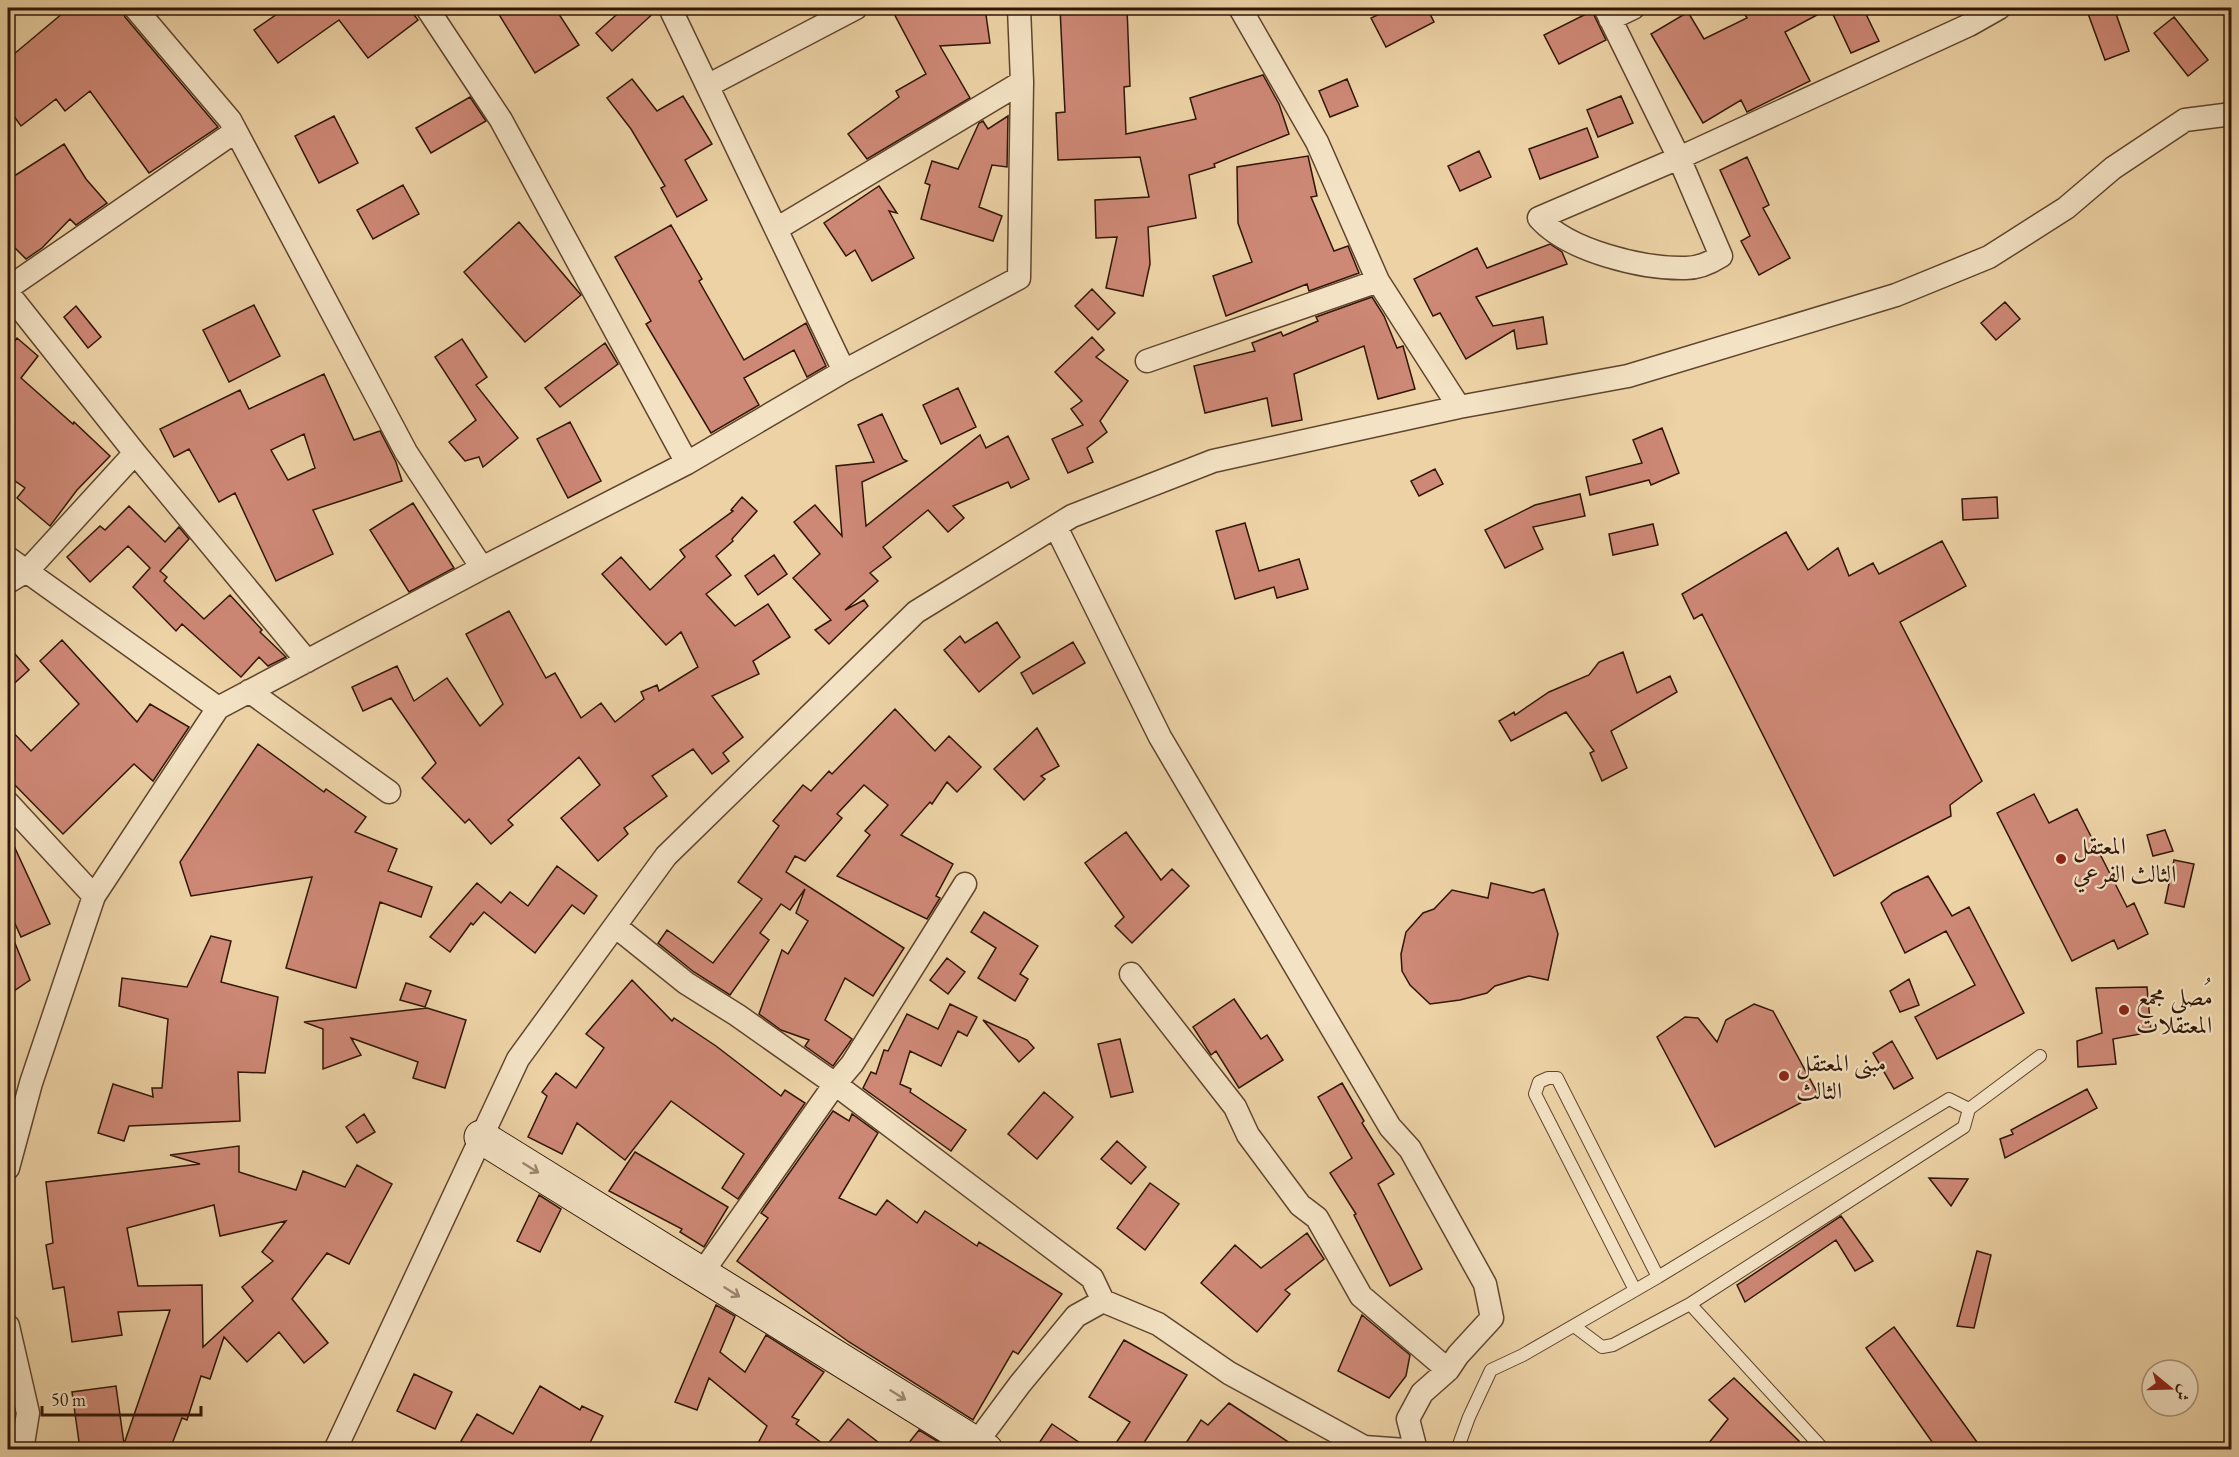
<svg xmlns="http://www.w3.org/2000/svg" width="2239" height="1457" font-family="'EB Garamond',Amiri,serif">
	<style>
		.building { fill: #ce8876; stroke: #311607; stroke-width: 1.5; fill-rule: evenodd }
		.lines { fill: none; stroke-linecap: round; stroke-linejoin: round }
		.lane-casing { stroke: #60452e; stroke-width: 14 }
		.street-casing { stroke: #60452e; stroke-width: 25 }
		.secondary-casing { stroke: #311607; stroke-width: 35 }
		.lane { stroke: #f3e2c4; stroke-width: 12 }
		.street { stroke: #f3e2c4; stroke-width: 22 }
		.secondary { stroke: #f3e2c4; stroke-width: 33 }
		.oneway { stroke: #9c866f }
		.poi-dot { fill: #8f2418; stroke: #f3e2c4; stroke-width: 2 }
		.labels { text-anchor: middle; dominant-baseline: central; stroke-width: 4.5; stroke-linejoin: round; paint-order: stroke }
		.poi-label { font-size: 24px; fill: #311607; stroke: #f3e2c4; text-anchor: start }
	</style>
	<rect width="100%" height="100%" fill="#ecd2a5"/>
	<filter id="stains"><feTurbulence type="fractalNoise" baseFrequency=".00333" numOctaves="4"/><feColorMatrix values="0 0 0 0 .2 0 0 0 0 .09 0 0 0 0 .02 0 0 0 .5 -.17"/></filter>
	<radialGradient id="worn" r=".72"><stop offset=".6" stop-color="#630" stop-opacity="0"/><stop offset="1" stop-color="#630" stop-opacity=".3"/></radialGradient>
	<path class="building" d="M69 8H121L125 17 218 127 149 173 90 91 65 111 56 99 21 126 8 108V59Z
		M286 8H409L418 20 368 58 339 20 278 63 254 30Z
		M495 8H555L579 45 535 73Z
		M624 8H657V10L612 51 596 33Z
		M891 8H985L990 43 940 46 970 98 867 159 848 134 899 97 896 91 926 74Z
		M1060 8H1127L1130 86 1124 87 1126 134 1196 119 1190 98 1263 75 1279 104 1289 134 1214 164 1215 167 1189 175 1196 218 1148 227 1150 264 1143 296 1106 288 1117 237 1096 238 1095 200 1149 197 1140 157 1058 160 1056 113 1065 112Z
		M1392 8H1427L1434 22 1386 47 1371 18Z
		M1741 8H1830L1785 32 1810 81 1747 112 1741 100 1703 123 1651 34 1688 12 1704 39 1747 18Z
		M1830 8H1863L1879 41 1851 53Z
		M2086 8H2114L2129 51 2105 60Z
		M1592 11 1606 40 1559 64 1544 35Z
		M2174 17 2208 60 2188 76 2154 33Z
		M632 79 657 111 683 96 712 144 685 160 707 200 677 217 661 188 665 186 631 129 607 98Z
		M1347 79 1358 106 1330 117 1319 91Z
		M1621 96 1633 123 1598 137 1587 110Z
		M470 97 486 121 431 153 416 128Z
		M334 116 358 163 319 183 295 136Z
		M1008 116 1007 167 992 165 979 207 1002 216 993 241 921 219 930 185 925 183 932 161 958 169 979 123 983 121 988 129Z
		M1587 128 1598 157 1540 179 1529 149Z
		M64 144 86 179 107 203 76 225 70 219 42 248 26 259 8 241V180Z
		M1479 151 1491 177 1460 191 1448 166Z
		M1308 156 1317 196 1311 197 1334 251 1348 246 1359 273 1309 291 1307 284 1226 316 1213 276 1252 262 1238 223 1237 167Z
		M1747 157 1769 205 1763 208 1790 258 1759 275 1741 241 1750 236 1720 170Z
		M403 185 419 214 373 239 357 210Z
		M879 186 897 213 889 211 914 258 872 281 855 250 846 256 824 223Z
		M519 222 581 295 525 342 464 272Z
		M671 225 702 279 699 281 744 360 806 323 826 366 807 377 794 350 744 378 759 405 711 433 646 324 651 321 615 257Z
		M1550 244 1562 252 1567 264 1476 297 1493 326 1543 317 1547 344 1517 349 1514 330 1466 359 1440 313 1433 316 1414 279 1477 248 1487 268Z
		M1092 289 1115 313 1098 330 1075 306Z
		M1372 297 1384 316 1397 348 1403 346 1415 389 1378 399 1364 346 1294 374 1302 420 1272 426 1267 398 1205 413 1194 366 1255 351 1252 343 1281 332 1283 336 1318 321 1316 317Z
		M2005 302 2020 319 1996 340 1981 323Z
		M254 305 280 356 229 382 203 330Z
		M76 306 101 337 88 348 64 317Z
		M1092 337 1104 350 1096 357 1128 381 1100 421 1107 432 1087 448 1093 462 1068 473 1052 439 1083 425 1071 409 1082 401 1055 372Z
		M17 338 38 356 21 378 73 424 74 422 110 456 77 490 50 526 17 498 25 488 8 476V350Z
		M462 339 487 377 476 385 518 438 483 467 479 457 465 461 449 442 476 420 435 357Z
		M605 343 618 364 560 407 545 388Z
		M324 374 354 440 380 431 396 462 402 481 313 510 333 554 276 581 235 493 219 502 189 449 174 457 160 429 240 390 249 409ZM304 434 315 468 288 480 271 450Z
		M958 388 976 427 941 444 923 405Z
		M882 414 903 459 907 461 862 482 866 526 980 435 986 448 1008 436 1029 479 1011 488 1008 482 953 506 964 518 948 532 928 510 883 547 891 557 870 573 878 581 845 610 864 600 868 606 829 644 815 630 831 620 793 578 820 554 794 522 815 505 842 536 836 466 874 462 858 425Z
		M570 422 601 481 568 498 537 439Z
		M1662 428 1679 473 1651 485 1649 480 1590 495 1586 477 1642 463 1633 440Z
		M1435 469 1443 484 1419 496 1411 481Z
		M1580 494 1585 516 1533 527 1543 549 1505 568 1485 530 1535 505Z
		M742 497 757 511 732 539 733 541 716 556 731 575 706 594 735 626 768 604 790 637 753 661 759 674 712 696 743 737 723 753 729 761 712 774 693 749 652 776 667 796 624 828 628 834 598 861 561 818 600 785 579 757 508 820 513 825 491 844 469 819 465 823 422 778 436 763 391 698 363 711 352 687 397 666 414 701 447 678 480 726 503 704 466 634 509 611 546 678 555 673 581 718 601 703 615 722 644 699 641 692 657 685 659 691 698 667 681 632 666 645 602 574 621 557 650 590 685 557 680 550 733 511 731 510Z
		M1997 497 1998 518 1963 520 1962 499Z
		M413 503 454 568 409 592 370 530Z
		M129 506 165 542 179 527 189 539 160 571 167 577 164 581 204 619 230 595 262 630 260 632 286 657 268 666 259 657 241 677 182 624 176 631 133 587 150 568 128 546 90 582 67 557 100 526 105 530Z
		M1245 523 1259 571 1299 559 1308 589 1277 598 1274 587 1235 599 1216 531Z
		M1653 524 1658 545 1613 555 1609 534Z
		M1786 532 1808 570 1838 548 1849 576 1873 563 1879 574 1942 541 1966 586 1900 622 1982 781 1950 805 1951 816 1834 876 1702 614 1694 619 1682 594Z
		M774 555 787 574 758 595 745 576Z
		M997 622 1020 657 979 692 944 650 960 636 965 643Z
		M62 640 137 722 150 704 189 727 153 781 134 764 63 834 8 778V727L31 751 79 704 40 661Z
		M1073 642 1085 663 1033 694 1021 673Z
		M8 646 29 670 8 689Z
		M1623 652 1637 693 1670 676 1677 692 1611 731 1627 768 1602 781 1590 753 1594 751 1566 712 1511 741 1499 721 1514 712 1515 715 1549 692 1589 675 1599 662Z
		M895 709 935 751 949 736 981 767 957 792 947 782 932 804 930 802 901 835 953 864 936 896 940 898 927 919 837 876 870 835 865 831 888 805 864 785 837 814 842 818 805 861 795 856 786 872 904 948 873 996 845 978 825 1020 852 1039 833 1066 805 1046 809 1040 781 1030 759 1014 782 950 788 954 808 921 796 913 805 889 790 910 781 904 760 933 769 940 730 995 694 972 658 943 667 930 713 963 762 899 738 882 779 826 773 821 803 785 811 791 829 771 832 774Z
		M1037 728 1059 766 1041 776 1045 779 1024 800 994 769Z
		M258 744 324 792 326 789 366 817 355 832 397 849 388 871 432 887 421 917 380 902 356 988 286 968 312 877 191 896 180 862Z
		M2034 794 2049 823 2077 809 2127 907 2134 903 2148 934 2118 949 2114 940 2072 961 1997 813Z
		M2165 830 2173 851 2153 856 2147 835Z
		M1126 832 1161 880 1172 869 1189 886 1132 943 1115 926 1124 917 1085 863Z
		M8 833 50 924 21 937 8 908Z
		M2174 860 2194 864 2184 907 2165 903Z
		M557 866 597 896 584 914 572 905 535 953 484 912 473 925 471 923 450 952 430 937 477 883 501 903 510 892 528 906Z
		M1928 876 1952 916 1969 907 2024 1013 1937 1059 1915 1017 1975 985 1946 931 1905 953 1881 903 1893 893Z
		M1491 883 1533 893 1544 889 1558 934 1548 980 1529 976 1495 986 1487 993 1460 1000 1430 1004 1410 985 1402 971 1401 954 1406 932 1423 913 1434 909 1452 890 1488 898Z
		M984 912 1038 946 1020 974 1028 979 1015 1001 978 978 996 948 971 932Z
		M8 926 30 980 8 995Z
		M211 936 231 941 221 982 278 997 265 1073 238 1072 240 1121 129 1126 124 1141 98 1133 113 1084 153 1097 152 1088H162L168 1019 119 1006 122 978 187 987Z
		M947 958 965 972 948 994 930 980Z
		M1909 979 1919 1005 1900 1012 1890 991Z
		M632 980 672 1021 674 1018 716 1046 781 1096 785 1090 805 1103 738 1199 722 1188 744 1154 671 1101 625 1160 577 1123 562 1154 528 1137 547 1096 542 1092 556 1073 576 1088 604 1048 586 1034Z
		M406 983 431 991 425 1007 400 1000Z
		M2147 987 2151 1032 2113 1039 2116 1064 2078 1067 2077 1041 2102 1033 2096 988Z
		M1234 999 1261 1039 1267 1035 1283 1060 1239 1088 1216 1051 1211 1055 1193 1027Z
		M950 1004 977 1017 967 1036 958 1031 941 1066 910 1051 900 1084 911 1089 910 1092 966 1130 951 1151 863 1088 871 1072 876 1074 884 1050 888 1051 907 1014 938 1029Z
		M1754 1004 1773 1011 1818 1094 1715 1147 1657 1037 1685 1017 1698 1018 1717 1042 1726 1020Z
		M427 1008 466 1020 445 1088 413 1078 418 1062 351 1038 361 1055 323 1069V1029L304 1022Z
		M983 1020 1027 1040 1034 1048 1019 1062Z
		M1120 1039 1133 1092 1111 1097 1098 1044Z
		M1892 1041 1913 1078 1894 1089 1873 1053Z
		M1342 1083 1364 1121 1362 1123 1394 1174 1378 1184 1422 1269 1390 1286 1354 1215 1356 1214 1330 1173 1352 1158 1318 1097Z
		M2087 1089 2097 1108 2005 1158 2000 1139 2013 1134 2011 1130Z
		M1044 1092 1073 1117 1037 1159 1008 1134Z
		M833 1111 849 1121 852 1114 878 1133 839 1198 876 1215 887 1200 917 1223 925 1211 977 1246 979 1242 1062 1294 1018 1354 1013 1351 973 1420 849 1342 737 1261 768 1218 761 1213Z
		M364 1114 375 1132 357 1143 346 1127Z
		M1117 1141 1146 1167 1131 1184 1101 1159Z
		M239 1146V1172L296 1190 303 1171 345 1187 357 1165 392 1184 349 1264 327 1253 292 1299 328 1343 304 1363 279 1332 247 1362 224 1337 210 1379 201 1376 187 1420 182 1418 170 1449H80L72 1392 116 1386 124 1444 170 1310 118 1312 122 1335 72 1342 64 1287 53 1289 46 1245 53 1243 46 1182 200 1164 170 1155ZM214 1205 220 1236 286 1221 262 1252 273 1261 242 1287 253 1301 203 1347 202 1285 138 1286 127 1228Z
		M635 1152 728 1207 704 1247 680 1232 682 1229 609 1191Z
		M1929 1178 1968 1179 1951 1206Z
		M1150 1183 1179 1204 1145 1250 1117 1228Z
		M539 1195 561 1209 540 1252 517 1241Z
		M1841 1216 1873 1261 1855 1271 1836 1240 1745 1302 1737 1285Z
		M1307 1233 1324 1259 1285 1290 1290 1294 1257 1332 1201 1283 1235 1245 1261 1268Z
		M1977 1251 1991 1255 1974 1328 1957 1326Z
		M716 1305 735 1316 720 1352 745 1372 766 1335 824 1372 792 1417 799 1420 796 1424 826 1446 848 1419 887 1449H755L767 1426 709 1378 697 1410 675 1402Z
		M1362 1315 1410 1355 1406 1376 1389 1398 1338 1371Z
		M1894 1327 1982 1449H1937L1866 1348Z
		M1124 1340 1187 1375 1140 1449H1112L1130 1422 1089 1397Z
		M414 1374 452 1392 435 1429 397 1411Z
		M1734 1378 1799 1441 1791 1449H1704L1728 1419 1709 1400Z
		M540 1386 580 1410 582 1406 603 1416 587 1449H476L461 1441 477 1414 513 1434Z
		M1229 1403 1299 1449H1182L1201 1420 1208 1425Z
		M1052 1424 1089 1449H1035Z
		M919 1430 950 1449H904Z"/>
	<g class="lines">
		<defs>
			<path id="lane" d="M1969 1109 2040 1056
				M1635 1290 1535 1094 1539 1082 1548 1078H1557L1658 1277
				M1690 1304 1824 1450
				M1457 1450 1469 1417 1491 1370 1523 1355 1658 1277 1949 1099 1969 1109 1964 1127 1690 1304 1613 1345 1602 1347 1574 1326"/>
			<path id="street" d="M135 8 230 120 406 452 482 568
				M427 8 501 120 687 463
				M670 8 844 371
				M1240 8 1317 142 1378 281 1459 407
				M1605 8 1679 158 1721 256C1710 263 1699 268 1686 268 1643 269 1568 251 1539 218L1679 158 1969 25 1999 8
				M1610 19 1633 8
				M709 85 856 8
				M778 228 1022 82
				M8 288 236 131
				M8 293 135 453 307 661
				M1147 361 1378 281
				M1056 527 1160 737 1390 1127 1410 1149 1485 1284 1492 1318 1458 1355 1448 1370 1422 1393 1408 1419 1416 1450
				M8 558 218 708
				M8 582 28 570 135 453
				M249 691 389 792
				M8 803 94 896
				M615 926 686 983 737 1015 835 1084 1092 1278 1103 1301
				M1131 974 1235 1107 1248 1135 1300 1205 1317 1218 1361 1296 1448 1370
				M8 1168 31 1083 94 896 218 708 482 568 687 463 844 371 1019 278 1022 82 1019 8
				M702 1273 835 1084 852 1064 965 884
				M8 1326 28 1413 22 1450
				M335 1450 518 1059 666 856 916 612 1072 516 1213 461 1459 407 1628 376 1896 295 1989 257 2066 208 2113 168 2185 120 2232 114
				M971 1450 1020 1384 1076 1316 1103 1301 1158 1324 1229 1373 1364 1447 1405 1450"/>
			<path id="secondary" d="M481 1137 986 1450"/>
		</defs>
		<use href="#lane" class="lane-casing"/>
		<use href="#street" class="street-casing"/>
		<use href="#secondary" class="secondary-casing"/>
		<use href="#lane" class="lane"/>
		<use href="#street" class="street"/>
		<use href="#secondary" class="secondary"/>
	</g>
	<defs><path id="oneway-shaft" d="M-6 0H5M1.5-3L5.5 0L1.5 3" fill="none" stroke-width="1.6" stroke-linecap="round" stroke-linejoin="round" transform="scale(1.5)"/></defs>
	<g class="oneway">
		<use href="#oneway-shaft" transform="translate(531 1168) rotate(32)"/>
		<use href="#oneway-shaft" transform="translate(732 1292) rotate(32)"/>
		<use href="#oneway-shaft" transform="translate(898 1395) rotate(32)"/>
	</g>
	<g class="poi-dot">
		<circle cx="2061" cy="859" r="6"/>
		<circle cx="2124" cy="1010" r="6"/>
		<circle cx="1784" cy="1076" r="6"/>
	</g>
	<g class="labels">
		<g class="poi-label">
			<text x="2073" y="845">المعتقل<tspan x="2073" dy="28">الثالث الفرعي</tspan></text>
			<text x="2136" y="996">مُصلى مجمع<tspan x="2136" dy="28">المعتقلات</tspan></text>
			<text x="1796" y="1062">مبنى المعتقل<tspan x="1796" dy="28">الثالث</tspan></text>
		</g>
	</g>
	<rect width="2239" height="1457" fill="none" stroke="#ecd2a5" stroke-width="30"/>
	<rect x="9" y="9" width="2221" height="1439" fill="none" stroke="#311607" stroke-width="3"/>
	<rect x="15" y="15" width="2209" height="1427" fill="none" stroke="#311607" stroke-width="1.5"/>
	<g transform="translate(2170 1388) rotate(109)"><circle r="28" fill="#f3e2c4" stroke="#a59078" stroke-width="1.5"/>
	<path d="M0-4.5L10 22L0 15L-10 22Z" fill="#8f2418"/>
	<text y="-9" font-size="16" font-weight="bold" text-anchor="middle" fill="#311607">ش</text>
	</g>
	<path d="M42 1406v9h159v-9" fill="none" stroke="#311607" stroke-width="3"/>
	<text x="51" y="1406" font-size="18" fill="#311607" stroke="#f3e2c4" stroke-width="4.5" paint-order="stroke">50 m</text>
	<rect width="100%" height="100%" filter="url(#stains)"/>
	<rect width="100%" height="100%" fill="url(#worn)"/>
</svg>
